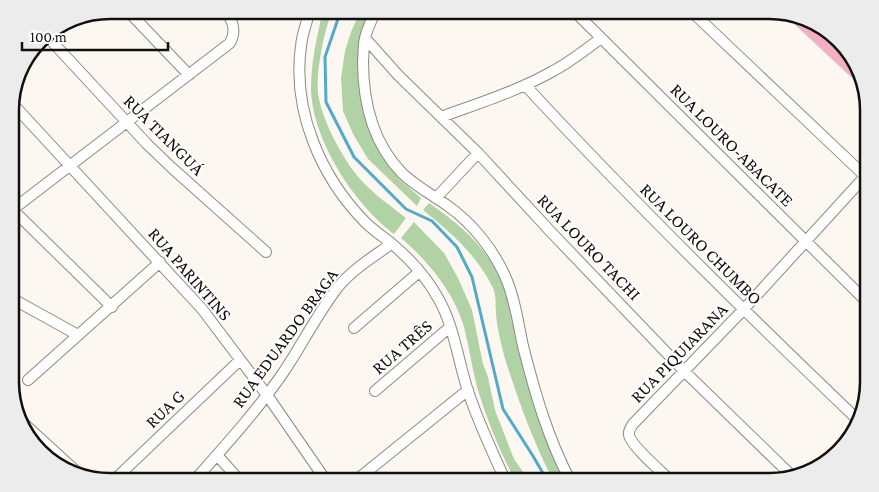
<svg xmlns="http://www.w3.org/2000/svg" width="879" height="492" font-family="'Crimson Pro',serif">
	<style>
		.green { fill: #b1d2a5 }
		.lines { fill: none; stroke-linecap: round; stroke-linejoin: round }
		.stream { stroke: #52aaca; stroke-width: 3 }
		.minor-casing { stroke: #8d8a83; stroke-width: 12 }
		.major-casing { stroke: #d4d4d4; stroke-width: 16 }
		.minor { stroke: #fff; stroke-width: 10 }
		.major { stroke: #f7adc2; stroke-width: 14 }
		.labels { text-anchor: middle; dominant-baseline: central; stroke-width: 4; stroke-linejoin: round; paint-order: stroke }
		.street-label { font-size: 18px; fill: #11100e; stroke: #fff }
		.rim { fill: none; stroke: #11100e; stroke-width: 2.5 }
	</style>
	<rect width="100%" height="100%" fill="#fcf8f1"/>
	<path class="green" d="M323 10H333C324 29 316 72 318 93 321 117 338 149 352 169 366 189 387 203 406 218L394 234C355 205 312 140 311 89 311 61 317 37 323 10Z
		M361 10H375L360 66 378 145 399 179 421 198 417 206 368 159 353 134 343 111 341 78 345 51 351 32Z
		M811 21 819 23 852 55 855 62Z
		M429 203C466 229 488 249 507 291L546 437 565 482H554C534 444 520 405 507 365 503 353 496 324 496 312 495 302 497 296 492 286 476 254 450 232 423 210Z
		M414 222 444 253 458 278 472 310 483 364 488 377 495 410 514 459 530 482H516C500 452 487 420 477 387 472 367 469 347 464 327 454 292 428 261 401 238Z"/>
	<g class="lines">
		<path class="stream" d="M341 10 325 57 326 102 354 157 406 209 432 221 457 247 472 277 503 409 533 456 548 482"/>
		<defs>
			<path id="minor" d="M127 10 189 75
				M310 10C307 22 302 34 301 46 292 111 321 177 365 222 373 230 382 236 391 243 409 258 427 278 438 298 453 323 458 359 467 388 477 420 492 451 506 482
				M376 10C372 19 367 29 365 38 363 45 364 53 363 61 363 101 373 143 402 173 415 186 433 195 448 206 472 223 493 249 505 276 515 298 518 323 523 346 535 393 548 439 571 482
				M573 10 869 304
				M690 10 865 176
				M45 34 147 144 172 168 266 252
				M365 38 398 75 478 153 550 231 684 371 792 476
				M525 85C632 201 745 312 859 421
				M11 102 202 309 267 395 327 482
				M441 117C479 103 518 91 553 71 570 62 585 50 601 38
				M436 198 478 153
				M11 208 112 307
				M12 210 230 43C237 30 233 20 224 10
				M11 298 78 335
				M354 328 419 272
				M28 380 160 262
				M375 391 450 327
				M20 420 79 474
				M217 455 241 482
				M112 482 240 360
				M193 482C224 447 256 412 283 373 302 345 317 314 338 287 353 269 373 257 391 244
				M312 482 321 475
				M354 482 468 390
				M672 482C663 473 631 446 629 435 628 431 631 427 633 424L744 309 869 172"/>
			<path id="major" d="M799 18 859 74"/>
		</defs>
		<use href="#minor" class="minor-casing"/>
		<use href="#major" class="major-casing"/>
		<use href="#minor" class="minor"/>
		<use href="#major" class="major"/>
	</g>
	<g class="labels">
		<g class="street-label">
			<text transform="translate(164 135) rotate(45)">RUA TIANGUÁ</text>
			<text transform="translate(732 145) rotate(45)">RUA LOURO-ABACATE</text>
			<text transform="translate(701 244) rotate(45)">RUA LOURO CHUMBO</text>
			<text transform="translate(589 247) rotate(46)">RUA LOURO TACHI</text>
			<text transform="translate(190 274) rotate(49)">RUA PARINTINS</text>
			<text transform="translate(285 338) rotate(-54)">RUA EDUARDO BRAGA</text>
			<text transform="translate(402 347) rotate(-41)">RUA TRÊS</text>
			<text transform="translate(679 353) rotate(-46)">RUA PIQUIARANA</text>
			<text transform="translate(165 409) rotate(-44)">RUA G</text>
		</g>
	</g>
	<path d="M0 0H879V492H0ZM110 19H769A91 91 0 0 1 860 110V382A91 91 0 0 1 769 473H110A91 91 0 0 1 19 382V110A91 91 0 0 1 110 19Z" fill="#ececec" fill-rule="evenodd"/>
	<path class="rim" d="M110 19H769A91 91 0 0 1 860 110V382A91 91 0 0 1 769 473H110A91 91 0 0 1 19 382V110A91 91 0 0 1 110 19Z"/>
	<path d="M22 42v8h146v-8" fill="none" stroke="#11100e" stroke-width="2.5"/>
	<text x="30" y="42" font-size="15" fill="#11100e" stroke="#ffffff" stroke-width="4" paint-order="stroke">100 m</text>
</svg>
